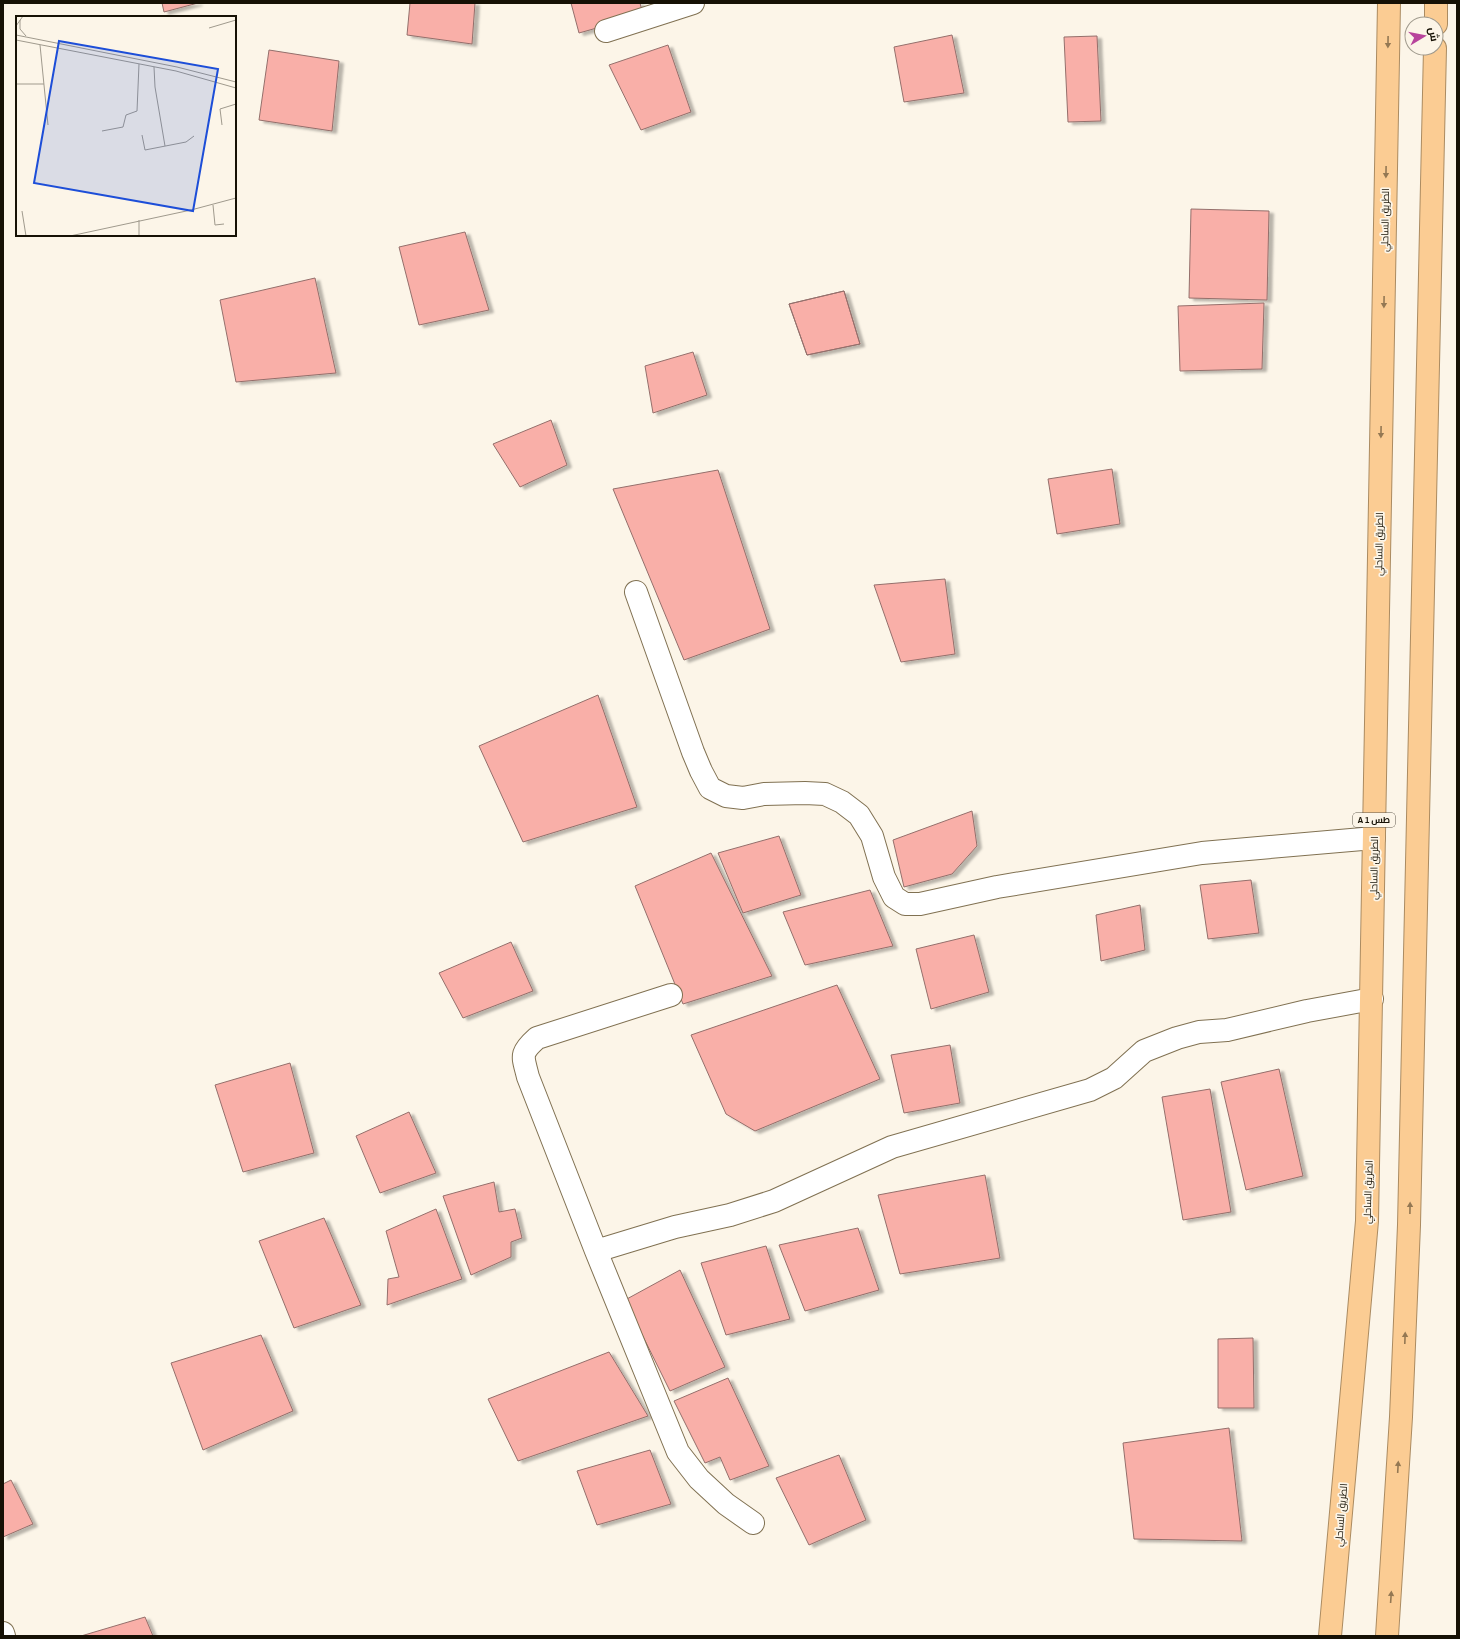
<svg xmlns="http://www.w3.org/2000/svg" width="1460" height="1639" font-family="'Archivo Narrow',Cairo,sans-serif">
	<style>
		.building { fill: #f9afa8; stroke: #946f6b; filter: url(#shadow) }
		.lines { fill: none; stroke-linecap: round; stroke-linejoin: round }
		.street-casing { stroke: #807152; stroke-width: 24 }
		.highway-casing { stroke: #ab8b61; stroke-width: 24 }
		.street { stroke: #fff; stroke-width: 22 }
		.highway { stroke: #fbcc93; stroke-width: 22 }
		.oneway { fill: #947853 }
		.labels { text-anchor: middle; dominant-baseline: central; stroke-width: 3.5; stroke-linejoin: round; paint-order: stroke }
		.shield { fill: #fcf5e8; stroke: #5b5549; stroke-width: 1 }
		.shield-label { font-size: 9px; font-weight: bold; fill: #161105 }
		.street-label { font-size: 10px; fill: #161105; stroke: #fcf5e8 }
		.inset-road { fill: none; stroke: #a09a8d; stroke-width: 1 }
		.view { fill: #1d4ed8; fill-opacity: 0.15; stroke: #1d4ed8; stroke-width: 2 }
		.inset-edge { fill: none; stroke: #161105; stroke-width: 2 }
	</style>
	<defs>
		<filter id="shadow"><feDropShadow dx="4.5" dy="2.5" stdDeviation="1" flood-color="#0004"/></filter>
	</defs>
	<rect width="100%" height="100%" fill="#fcf5e8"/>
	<path class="building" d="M162 3H198L164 12Z
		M410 3H475L472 44 407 35Z
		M571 3H640L643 15 579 33Z
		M952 35 964 93 904 102 894 47Z
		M1097 36 1101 121 1068 122 1064 37Z
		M668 45 691 112 641 130 609 65Z
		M269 50 339 61 332 131 259 120Z
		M1191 209 1269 211 1267 300 1189 298Z
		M465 232 489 310 419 325 399 247Z
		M315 278 336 373 236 382 220 300Z
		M844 291 860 344 807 355 789 304Z
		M844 291 860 344 807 355 789 304Z
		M1264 303 1262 369 1180 371 1178 306Z
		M693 352 707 395 653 413 645 366Z
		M551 420 567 465 520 487 493 444Z
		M1112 469 1120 524 1057 534 1048 479Z
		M718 470 770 629 684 660 613 489Z
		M945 579 955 654 901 662 874 585Z
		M598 695 637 807 523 842 479 746Z
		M972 811 977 846 952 874 904 887 893 840Z
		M779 836 801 895 743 913 718 853Z
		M711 853 772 976 683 1004 635 886Z
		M1251 880 1259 933 1208 939 1200 885Z
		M870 890 893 946 805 965 783 912Z
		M1140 905 1145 950 1101 961 1096 915Z
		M974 935 989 992 931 1009 916 949Z
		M511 942 533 991 463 1018 439 973Z
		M837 985 880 1079 755 1131 726 1114 691 1035Z
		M950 1045 960 1103 904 1113 891 1055Z
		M290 1063 314 1153 243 1172 215 1085Z
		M1279 1069 1303 1176 1246 1190 1221 1082Z
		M1210 1089 1231 1212 1183 1220 1162 1097Z
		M409 1112 436 1173 380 1193 356 1136Z
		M985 1175 1000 1258 900 1274 878 1195Z
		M494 1182 499 1212 515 1209 522 1238 511 1242V1257L471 1275 443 1196Z
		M436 1209 462 1279 387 1305 388 1279 399 1277 386 1231Z
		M324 1218 361 1305 294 1328 259 1241Z
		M858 1228 879 1290 805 1311 779 1245Z
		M766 1246 790 1319 726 1335 701 1263Z
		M680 1270 725 1367 670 1391 625 1300Z
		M261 1335 293 1411 203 1450 171 1363Z
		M1253 1338 1254 1408H1218V1339Z
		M609 1352 648 1416 518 1461 488 1399Z
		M728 1378 769 1466 730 1480 720 1457 705 1463 674 1401Z
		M1229 1428 1242 1541 1134 1539 1123 1443Z
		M650 1450 671 1504 597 1525 577 1471Z
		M839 1455 866 1520 809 1545 776 1478Z
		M11 1480 33 1524 3 1537V1484Z
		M145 1617 153 1636H81Z"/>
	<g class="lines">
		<defs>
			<path id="street" d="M606 31 693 3
				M636 592 693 752 701 771 710 788 726 796 743 798 764 794 805 793 825 794 842 802 859 815 872 836 884 877 894 897 905 904H920L997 887 1202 853 1374 838
				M671 995 537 1038C519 1054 523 1056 528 1077L596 1251 678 1452 699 1479 726 1504 753 1523
				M596 1251 675 1227 730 1215 774 1201 892 1147 1090 1090 1114 1078 1144 1051 1177 1038 1199 1032 1227 1030 1307 1011 1372 999
				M3 1633 4 1636"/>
			<path id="highway" d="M1436 24V3
				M1330 1636 1367 1221 1389 3
				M1387 1636 1401 1417 1409 1225 1435 48"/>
		</defs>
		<use href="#street" class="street-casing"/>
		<use href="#highway" class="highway-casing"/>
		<use href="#street" class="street"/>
		<use href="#highway" class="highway"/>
	</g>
	<defs><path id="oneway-solid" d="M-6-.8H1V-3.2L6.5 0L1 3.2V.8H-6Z"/></defs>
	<g class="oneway">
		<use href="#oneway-solid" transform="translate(1388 42) rotate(91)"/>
		<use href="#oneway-solid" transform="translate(1386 172) rotate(91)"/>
		<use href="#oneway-solid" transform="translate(1384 302) rotate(91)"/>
		<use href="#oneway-solid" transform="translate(1381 432) rotate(91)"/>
		<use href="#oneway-solid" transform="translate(1410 1208) rotate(-89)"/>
		<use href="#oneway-solid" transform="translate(1405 1338) rotate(-88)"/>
		<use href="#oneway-solid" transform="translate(1398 1467) rotate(-87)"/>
		<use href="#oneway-solid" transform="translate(1391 1597) rotate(-86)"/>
	</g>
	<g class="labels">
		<rect class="shield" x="1353" y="813" width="42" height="14" rx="3"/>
		<g class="shield-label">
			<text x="1374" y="820">A 1 طس</text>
		</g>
		<g class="street-label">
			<text transform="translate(1385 220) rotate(-89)">الطريق الساحلي</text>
			<text transform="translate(1379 544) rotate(-89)">الطريق الساحلي</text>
			<text transform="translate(1374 868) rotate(-89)">الطريق الساحلي</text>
			<text transform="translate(1368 1192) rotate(-88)">الطريق الساحلي</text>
			<text transform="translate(1341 1515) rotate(-85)">الطريق الساحلي</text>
		</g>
	</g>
	<g transform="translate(16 16)">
		<rect width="220" height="220" fill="#fcf5e8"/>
		<path class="inset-road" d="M4 4V13L10 20M0 10 7 0M193 12 220 4M0 19 161 51 220 66M0 24 160 55 220 72M24 29 32 109M138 51 139 71 149 130M0 68H28M206 109 204 93 220 88M86 115 107 111 110 99 121 95 123 48M126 119 129 134 170 126 178 120M197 189 199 209 208 208M6 195 10 220M54 220 175 194 220 182M123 220V204"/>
		<path class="view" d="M43 25 202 53 177 195 18 167Z"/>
		<rect width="220" height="220" class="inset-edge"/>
	</g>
	<rect width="1460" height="1639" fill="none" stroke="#161105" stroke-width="8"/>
	<g transform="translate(1424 36) rotate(80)"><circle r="19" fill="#fcf5e8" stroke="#a09a8d"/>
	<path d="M0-3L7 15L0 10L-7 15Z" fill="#b8449c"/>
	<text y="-6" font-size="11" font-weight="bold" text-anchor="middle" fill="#161105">ش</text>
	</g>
</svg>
